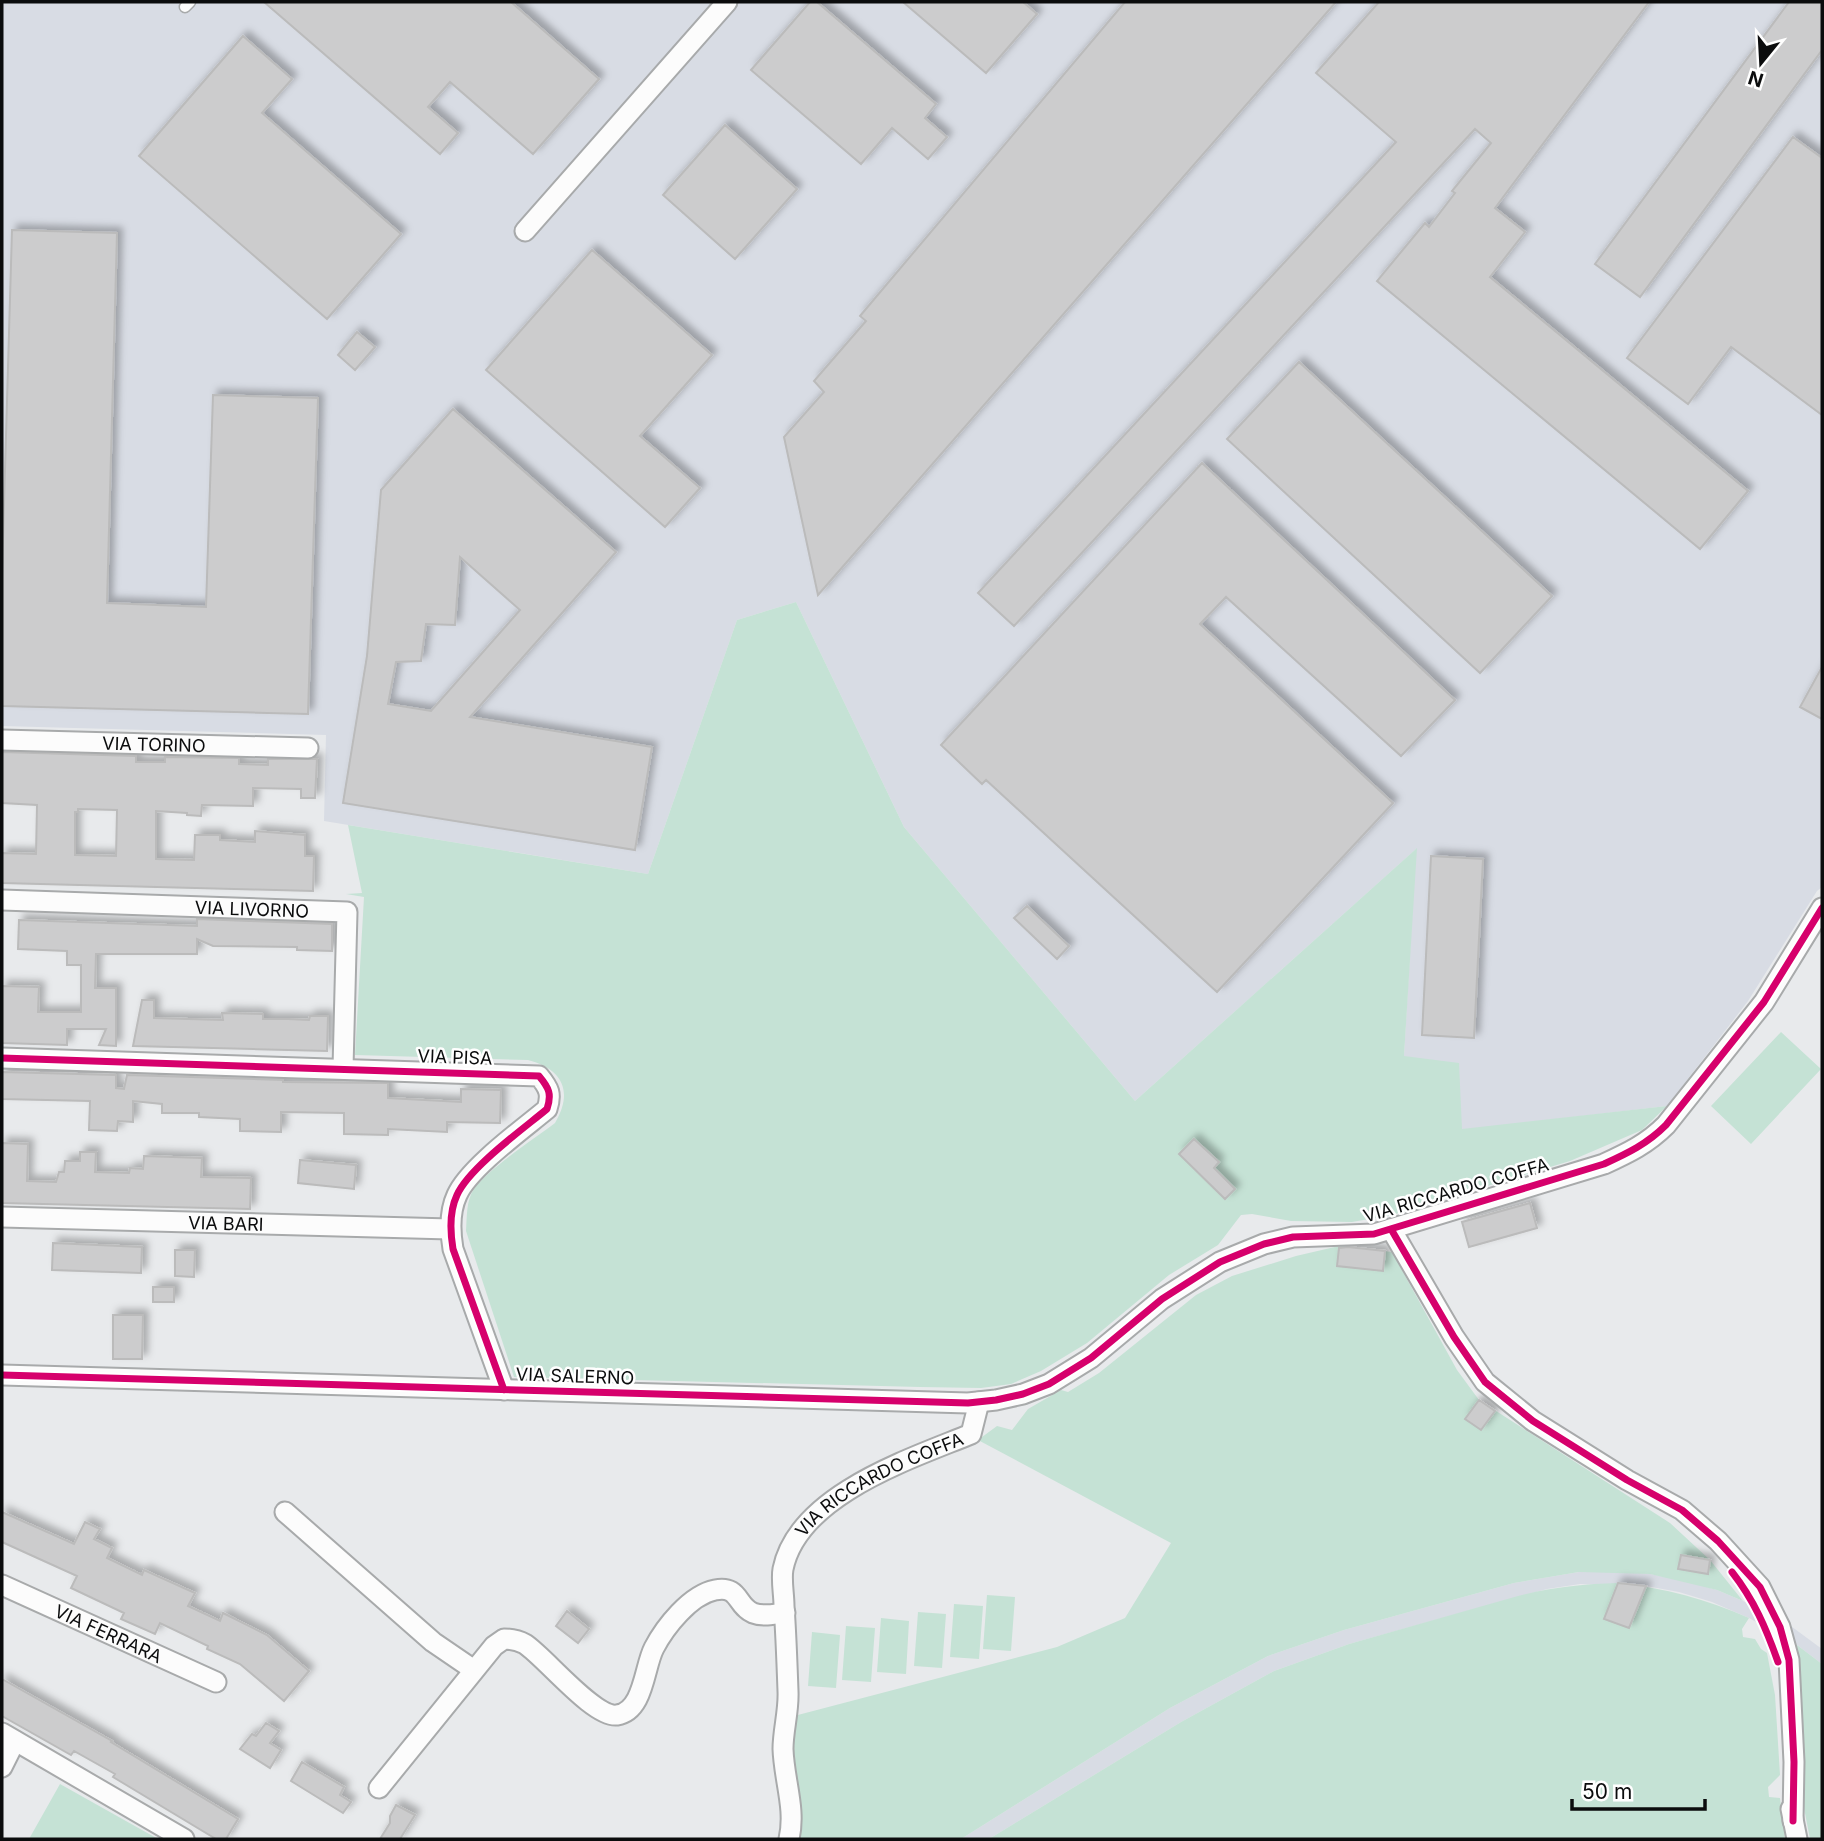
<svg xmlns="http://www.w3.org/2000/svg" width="1824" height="1841" font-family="Inter,sans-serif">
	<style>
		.built { fill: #d8dce4 }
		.green { fill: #c5e2d5 }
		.building { fill: #cccccd; stroke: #bbb; stroke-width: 2; fill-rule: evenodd; filter: url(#shadow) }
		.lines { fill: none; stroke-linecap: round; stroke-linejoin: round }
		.lane-casing { stroke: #a8aaab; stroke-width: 13 }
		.street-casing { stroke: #a8aaab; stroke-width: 23 }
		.lane { stroke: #fcfcfc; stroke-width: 10 }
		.street { stroke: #fcfcfc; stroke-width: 19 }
		.cycleway-casing { stroke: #fff; stroke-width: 11 }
		.cycleway { stroke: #d6006c; stroke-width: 7 }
		.labels { text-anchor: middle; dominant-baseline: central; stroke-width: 5; stroke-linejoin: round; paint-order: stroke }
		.street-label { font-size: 18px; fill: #0b0c0d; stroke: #fff }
	</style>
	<defs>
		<filter id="shadow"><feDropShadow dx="5" dy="-5" stdDeviation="3.5" flood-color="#0004"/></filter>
	</defs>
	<rect width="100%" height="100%" fill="#e8eaec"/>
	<path class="built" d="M2 2H1822V887L1817 891 1748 1001 1667 1106 1462 1130 1404 1056 1416 849 1135 1101 904 827 796 602 737 620 648 874 324 821 326 735 2 726Z
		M1615 1571 1650 1574 1683 1580 1717 1590 1743 1601 1784 1621 1822 1649V1664L1797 1645 1749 1618 1712 1602 1679 1592 1646 1586 1580 1584 1547 1589 1349 1644 1274 1671 1181 1722 989 1839H961L1170 1708 1268 1656 1344 1630 1514 1583 1579 1572Z"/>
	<path class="green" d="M796 602 904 827 1135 1101 1417 848 1404 1056 1459 1063 1462 1129 1667 1106 1642 1130 1570 1161 1392 1215 1352 1222 1291 1221 1252 1214 1241 1215 1218 1245 1169 1275 1087 1343 1041 1371 1011 1384 981 1388 920 1387 514 1377 466 1231C467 1218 466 1200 474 1189 488 1169 534 1139 555 1123 574 1091 562 1069 528 1060L355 1055 364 897 346 894 362 893 348 825 648 874 737 620Z
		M1781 1032 1821 1069 1751 1144 1711 1106Z
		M1339 1246 1392 1252 1457 1370 1479 1400 1670 1523 1710 1560 1743 1601 1717 1590 1650 1574 1579 1572 1514 1583 1344 1630 1268 1656 1170 1708 961 1839H795L788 1752 794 1716 1057 1647 1125 1618 1171 1543 978 1440 997 1426 1012 1430 1028 1409 1061 1390 1068 1392 1099 1373 1196 1295 1232 1276 1296 1256Z
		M1618 1583C1665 1588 1706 1599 1749 1618L1742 1629 1743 1637 1755 1639 1761 1649 1767 1653 1775 1695 1780 1775 1768 1787 1769 1797 1780 1798 1785 1839H989L1181 1722 1274 1671 1349 1644 1518 1596C1552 1587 1584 1584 1618 1583Z
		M987 1595 1015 1597 1011 1651 983 1649Z
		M954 1604 983 1606 979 1659 950 1657Z
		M918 1612 946 1614 942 1668 914 1666Z
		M881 1618 909 1621 906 1674 877 1672Z
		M846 1626 875 1628 871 1682 842 1680Z
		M812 1632 840 1635 836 1688 808 1686Z
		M1797 1645 1822 1664V1839H1810L1804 1808Z
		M60 1784 158 1839H29Z"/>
	<path class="building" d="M264 2H511L599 79 533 154 450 82 428 107 458 133 440 154Z
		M810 2H817L936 104 925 118 947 137 928 159 892 128 861 164 751 70Z
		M903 2H1023L1037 14 986 73Z
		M1125 2H1336L818 595 784 437 824 392 814 381 866 321 860 316Z
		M1379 2H1649L1495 208 1525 232 1490 277 1748 491 1700 549 1377 281 1425 223 1429 227 1455 193 1452 191 1491 143 1475 129 1014 626 978 593 1396 142 1316 73Z
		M1789 2H1822V50L1640 297 1595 264Z
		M243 36 292 79 262 113 401 234 327 319 139 156Z
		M725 125 797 189 735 259 663 195Z
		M1793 137 1822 158V415L1731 347 1688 404 1627 358Z
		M12 230 117 233 107 603 206 607 213 395 318 398 308 714 2 706V573Z
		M592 250 712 355 640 436 700 488 665 527 486 370Z
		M357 332 375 347 355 370 338 355Z
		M1299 362 1552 596 1480 673 1227 439Z
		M453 409 616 552 470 717 652 747 635 850 343 803 367 656 381 490ZM460 557 520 610 431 711 388 704 396 662 421 661 426 624 455 625Z
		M1202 463 1455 700 1401 756 1226 597 1200 624 1393 803 1217 992 986 780 982 784 941 745Z
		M1822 667V719L1800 707Z
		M2 752 136 756V762H165V757L239 758V764L268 765V759H317L315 798H301V789L253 788V806L202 805 201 816 187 815V813L156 811V859L194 860 195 835H220V840L255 842V831L305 835V856H314L313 891 2 883V853L36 854 37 805 2 803ZM78 809 117 810 116 856 75 855V812H78Z
		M1431 856 1483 859 1474 1038 1422 1035Z
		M1027 906 1069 946 1057 959 1014 918Z
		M197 919 332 924V951L297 950V947L213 946 197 939V954H96L95 988H116V1046L99 1045 106 1029H67V1045L2 1043V986L39 987 38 1012H81V965H67V951L18 949 19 920 197 926Z
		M142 1000H154V1018L223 1020 222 1013 263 1014V1019H288L309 1020 310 1016H328L327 1051 133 1046Z
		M2 1072 116 1075V1088L124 1089 127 1075 283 1080V1082L388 1083V1098L461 1102V1089L501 1090 500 1123 447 1122V1132L388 1129V1135L344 1134V1113L281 1112V1132L240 1131V1119L199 1117V1113H162V1104L133 1101V1122L118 1121 117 1131 89 1130 90 1101 2 1099Z
		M1194 1139 1219 1162 1214 1168 1235 1189 1225 1199 1179 1154Z
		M2 1143 28 1144 27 1181 56 1182 59 1172H64L65 1161H80V1152H96L95 1172 129 1173 130 1168 143 1169 144 1156 202 1158 201 1177 251 1178 250 1209 2 1203Z
		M300 1160 356 1165 354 1189 298 1183Z
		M1530 1203 1537 1228 1469 1247 1462 1222Z
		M53 1243 142 1247 141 1273 52 1270Z
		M1348 1247 1385 1251 1383 1271 1337 1266 1339 1248Z
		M175 1250H195L194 1277 175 1276Z
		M153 1287H174V1302H153Z
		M113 1315H143L142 1359H113Z
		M1479 1400 1495 1411 1481 1430 1465 1419Z
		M2 1512 74 1544 85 1522 100 1529 94 1539 112 1548 107 1558 142 1575 144 1570 195 1593 188 1606 220 1621 223 1613 267 1635 309 1671 284 1701 240 1664 207 1649 208 1646 160 1623 155 1634 121 1619 124 1613 71 1588 77 1576 2 1542Z
		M1681 1555 1710 1560 1708 1574 1678 1569Z
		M1618 1583 1646 1586 1629 1628 1604 1619Z
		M567 1611 589 1629 578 1643 556 1626Z
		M2 1679 112 1741 111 1742 238 1819 226 1839H216L113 1777 115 1774 74 1751 71 1755 2 1716Z
		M266 1723 279 1731 270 1743 281 1750 270 1768 240 1749 252 1734 256 1736Z
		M302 1762 344 1787 340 1795 351 1802 343 1813 291 1781Z
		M396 1805 415 1815 400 1839H380L390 1823V1816Z"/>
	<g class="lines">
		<defs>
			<path id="lane" d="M185 7 190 2"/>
			<g id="street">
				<path d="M525 231 727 2"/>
				<path id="s1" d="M2 740 308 748"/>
				<path id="s2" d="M2 900 347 912 343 1068"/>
				<path d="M2 1058 539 1076C549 1088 552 1094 547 1109 523 1129 469 1168 457 1195 449 1212 450 1231 453 1249L504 1390"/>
				<path id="s3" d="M2 1217 450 1229"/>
				<path d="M1391 1229 1454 1337 1485 1382 1533 1421 1627 1480 1682 1510 1718 1541 1760 1587 1780 1627 1789 1660 1794 1762 1793 1821"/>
				<path d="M2 1375 968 1403 996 1400 1023 1394 1049 1384 1091 1358 1162 1299 1220 1262 1264 1244 1293 1237 1374 1234 1604 1164C1628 1153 1647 1144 1666 1125L1764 1002 1822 908"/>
				<path d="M285 1512 433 1642 474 1670"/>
				<path id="s4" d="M2 1585 216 1682"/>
				<path d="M2 1733 184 1839"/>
				<path d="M2 1767 15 1741"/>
				<path d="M379 1788 494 1646 504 1639C512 1639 518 1640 525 1644 545 1657 594 1718 617 1715 644 1711 644 1667 654 1648 665 1627 690 1595 715 1590 740 1585 736 1606 753 1613 763 1617 774 1614 785 1613"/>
				<path d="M1791 1809 1797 1839"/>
				<path id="s5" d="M789 1839C796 1809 784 1780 783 1749 783 1730 789 1711 788 1691 787 1663 786 1634 784 1606 784 1594 781 1580 783 1569 798 1495 910 1459 971 1434L979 1402"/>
			</g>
		</defs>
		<use href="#lane" class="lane-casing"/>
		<use href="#street" class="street-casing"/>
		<use href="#lane" class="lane"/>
		<use href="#street" class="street"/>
		<defs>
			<path id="cycleway" d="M2 1058 539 1076C549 1088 552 1094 547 1109 523 1129 469 1168 457 1195 449 1212 450 1231 453 1249L504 1390
				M1391 1229 1454 1337 1485 1382 1533 1421 1627 1480 1682 1510 1718 1541 1760 1587 1780 1627 1789 1660 1794 1762 1793 1821
				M2 1375 968 1403 996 1400 1023 1394 1049 1384 1091 1358 1162 1299 1220 1262 1264 1244 1293 1237 1374 1234 1604 1164C1628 1153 1647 1144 1666 1125L1764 1002 1822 908
				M1732 1572C1754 1600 1766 1628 1778 1662"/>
		</defs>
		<use href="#cycleway" class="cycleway-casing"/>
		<use href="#cycleway" class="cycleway"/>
	</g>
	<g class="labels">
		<g class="street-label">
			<text stroke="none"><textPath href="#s1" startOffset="152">VIA TORINO</textPath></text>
			<text stroke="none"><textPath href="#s2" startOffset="250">VIA LIVORNO</textPath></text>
			<text transform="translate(455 1057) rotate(2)">VIA PISA</text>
			<text transform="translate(1456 1190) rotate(-16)">VIA RICCARDO COFFA</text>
			<text stroke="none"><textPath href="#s3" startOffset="224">VIA BARI</textPath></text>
			<text transform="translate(575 1376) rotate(2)">VIA SALERNO</text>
			<text stroke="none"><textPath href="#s5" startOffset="406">VIA RICCARDO COFFA</textPath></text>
			<text stroke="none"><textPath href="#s4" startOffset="117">VIA FERRARA</textPath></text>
		</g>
	</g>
	<rect width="1824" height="1841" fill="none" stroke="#0b0c0d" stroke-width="7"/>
	<g transform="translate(1761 63) rotate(198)" stroke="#ffffff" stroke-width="5" paint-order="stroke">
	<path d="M0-5L12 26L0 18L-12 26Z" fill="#0b0c0d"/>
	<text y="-10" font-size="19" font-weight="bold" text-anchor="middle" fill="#0b0c0d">N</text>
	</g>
	<path d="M1572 1799v10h133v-10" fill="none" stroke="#0b0c0d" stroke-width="3.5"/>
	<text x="1582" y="1799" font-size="21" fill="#0b0c0d" stroke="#ffffff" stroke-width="5" paint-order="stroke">50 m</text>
</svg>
